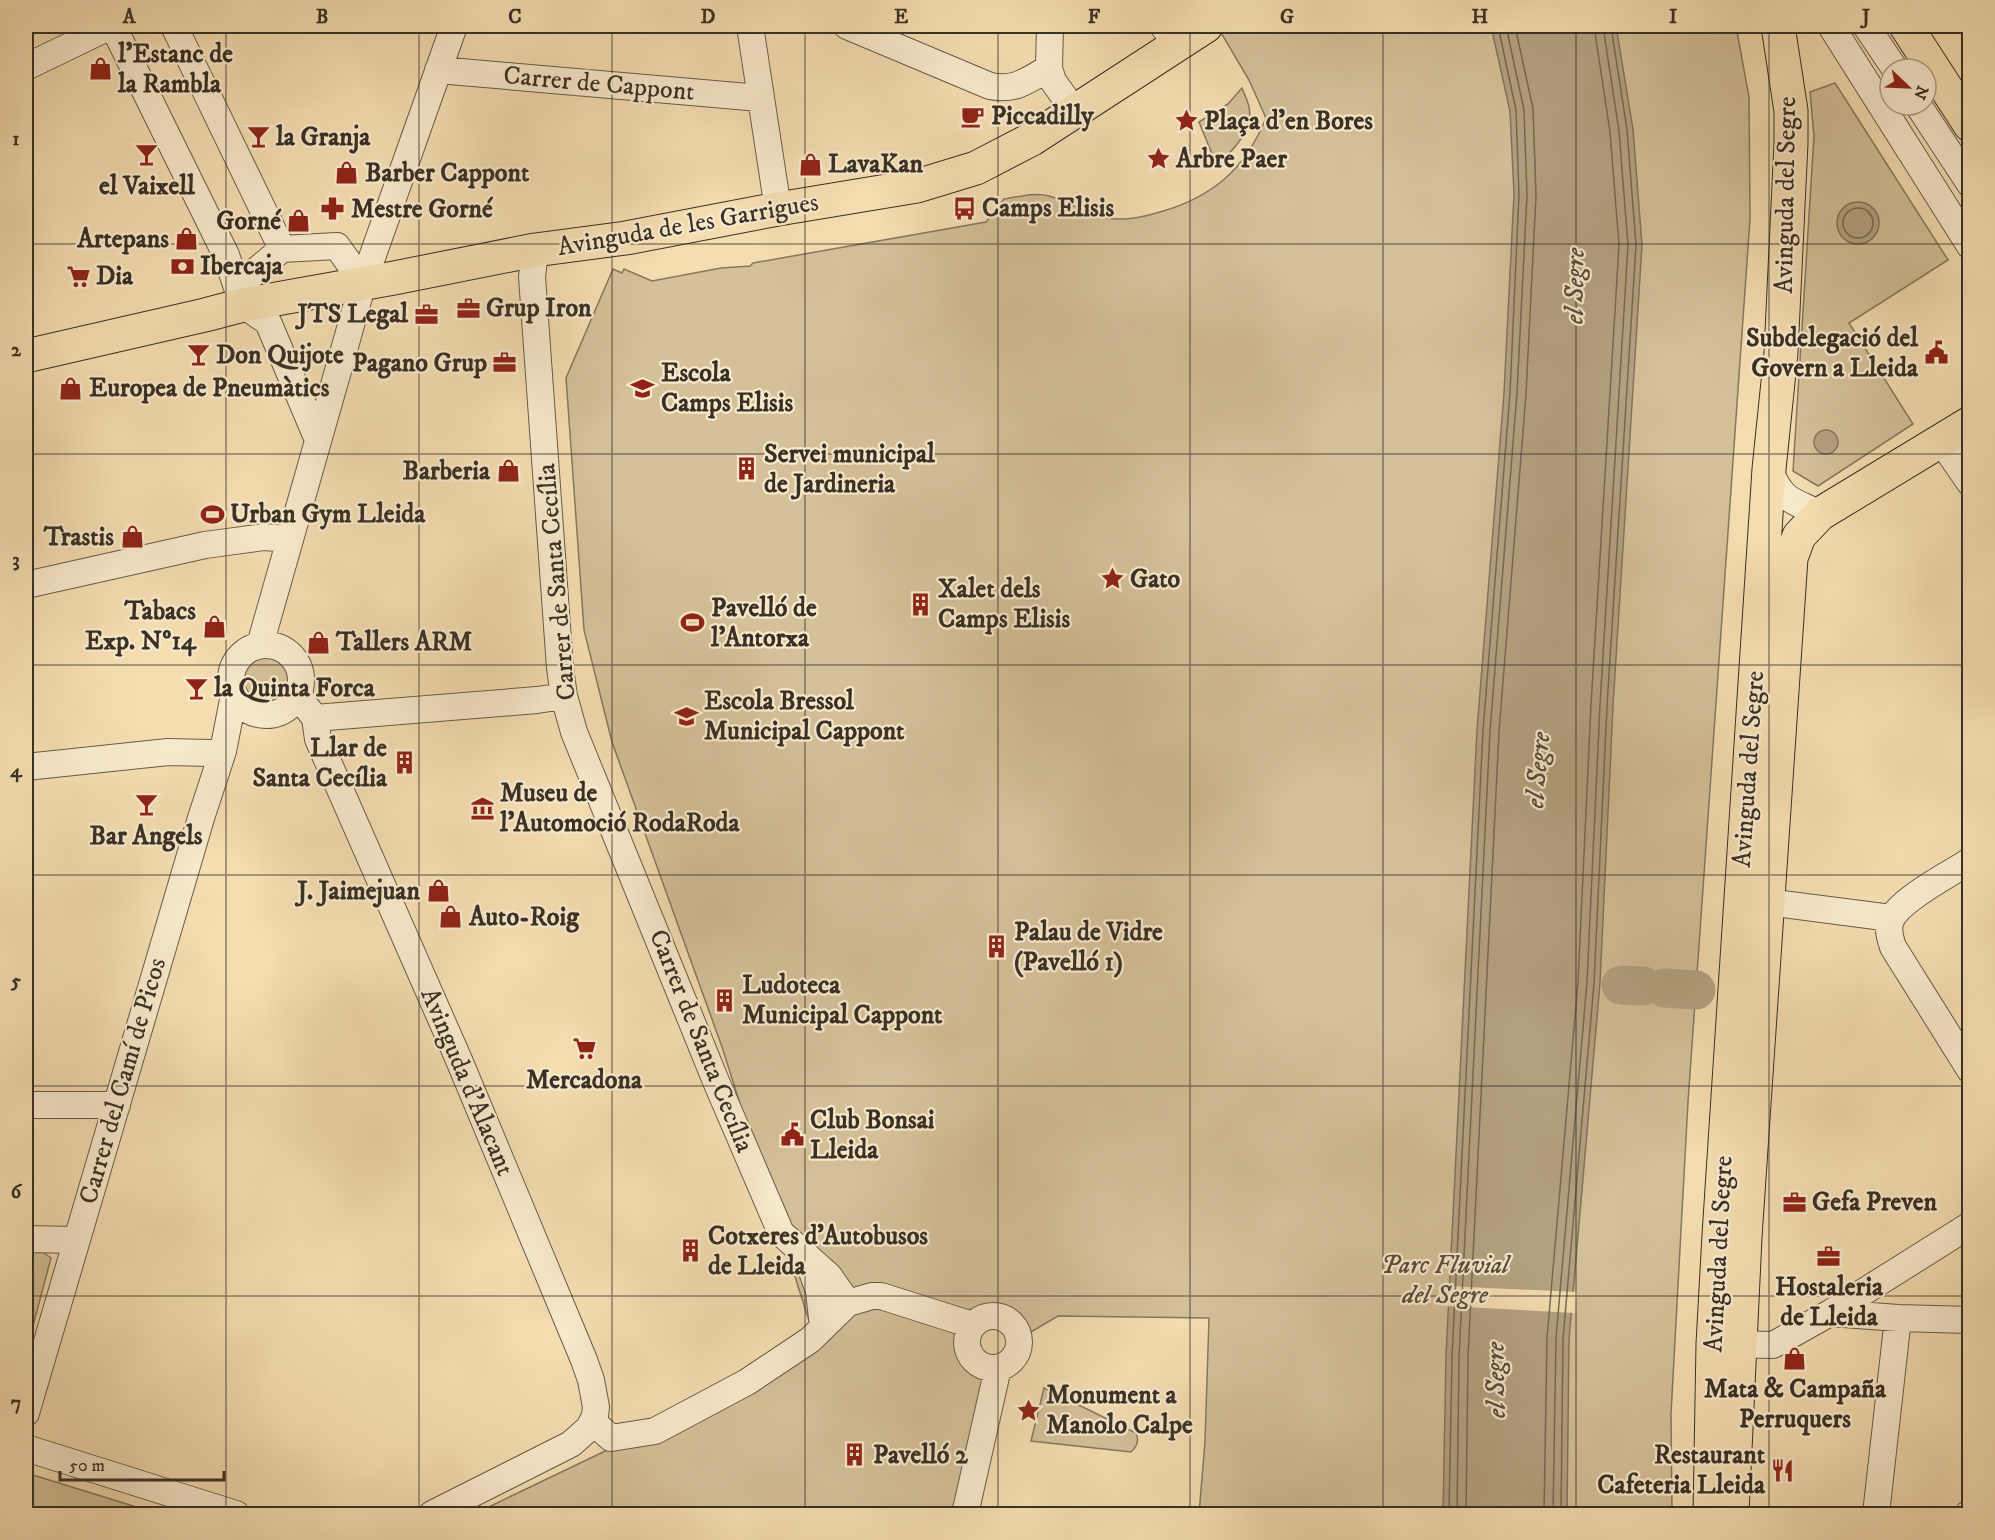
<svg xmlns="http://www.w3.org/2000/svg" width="1995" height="1540" font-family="'IM FELL DW Pica',serif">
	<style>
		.green { fill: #d4c099; stroke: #86785f; stroke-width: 1.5 }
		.water { fill: #b4a281; stroke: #83745c; stroke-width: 1.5 }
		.pier { fill: #f4ddb1 }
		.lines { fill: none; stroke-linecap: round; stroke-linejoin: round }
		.shore { stroke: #766953; stroke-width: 1.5 }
		.river { stroke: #b4a281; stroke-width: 39 }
		.minor-casing { stroke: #685b48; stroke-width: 28 }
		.major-casing { stroke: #393025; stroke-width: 35 }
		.minor { stroke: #f8e9cc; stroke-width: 26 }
		.major { stroke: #f4ddb1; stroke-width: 33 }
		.grid { fill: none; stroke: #393025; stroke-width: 1.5; stroke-opacity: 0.55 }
		.labels { text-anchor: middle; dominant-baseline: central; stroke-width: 4.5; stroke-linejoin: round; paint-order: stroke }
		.poi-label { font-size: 26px; font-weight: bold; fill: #393025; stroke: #f8e9cc; text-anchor: start }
		.street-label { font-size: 26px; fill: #393025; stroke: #f8e9cc }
		.park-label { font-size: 26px; font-style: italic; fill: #584d3c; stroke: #f8e9cc }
		.water-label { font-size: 27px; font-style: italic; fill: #584c3c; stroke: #f8e9cc }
		.neatline { fill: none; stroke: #393025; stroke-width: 2 }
		.grid-label { font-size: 20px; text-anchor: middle; font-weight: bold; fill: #393025 }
	</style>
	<rect width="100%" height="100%" fill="#f4ddb1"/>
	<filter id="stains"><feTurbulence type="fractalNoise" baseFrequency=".00333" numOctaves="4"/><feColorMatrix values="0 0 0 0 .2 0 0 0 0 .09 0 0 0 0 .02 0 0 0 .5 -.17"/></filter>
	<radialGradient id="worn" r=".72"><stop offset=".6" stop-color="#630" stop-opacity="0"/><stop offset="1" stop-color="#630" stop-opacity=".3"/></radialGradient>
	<path class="green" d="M1217 26H1736L1749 97 1750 219 1688 1102 1671 1414 1672 1514H1199L1205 1442 1209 1318 1058 1316 1019 1339C1014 1318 996 1310 977 1321 963 1342 960 1359 989 1368L965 1514H474L818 1349 722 1047 612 742 584 630 566 378 613 269 622 273 624 269 652 281 721 268 750 266 753 263 986 222 1004 199C1018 197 1035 192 1049 196 1068 201 1086 214 1106 218 1123 221 1144 217 1160 212 1213 197 1245 169 1266 118L1249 80Z
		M1835 83 1948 260 1849 323 1913 424 1818 486 1793 471 1814 136 1810 92Z
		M1242 88C1244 94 1248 101 1249 107 1254 130 1232 151 1217 166L1199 122 1228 104Z
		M243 679a23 23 0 1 1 46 0a23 23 0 1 1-46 0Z
		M26 1248 38 1249 51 1258 26 1352Z
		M1044 1388 1136 1433C1139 1440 1137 1447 1131 1452L1031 1441Z
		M33 1475 159 1514H26V1500Z"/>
	<path class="water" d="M1491 26H1616L1633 129 1642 245 1613 706 1600 983 1569 1339 1567 1514H1443L1446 1356 1477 730 1504 393 1514 194 1510 111Z
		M1837 223a21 21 0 1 1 42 0a21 21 0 1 1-42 0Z
		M1814 442a12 12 0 1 1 24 0a12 12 0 1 1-24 0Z"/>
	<path class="pier" d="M1446 1286 1577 1292 1575 1313 1445 1306Z"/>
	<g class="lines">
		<path class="shore" d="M1843 223a15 15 0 1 1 30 0a15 15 0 1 1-30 0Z
			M1449 1514 1452 1357 1483 731 1510 393 1519 194 1516 110 1498 26
			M1457 1514 1459 1357 1490 731 1517 393 1527 195 1524 110 1506 26
			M1466 1514 1468 1357 1499 732 1526 394 1536 195 1533 109 1515 26
			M1544 1514 1547 1338 1578 982 1591 705 1619 245 1610 132 1594 26
			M1553 1514 1556 1338 1587 982 1600 705 1628 245 1619 131 1603 26
			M1561 1514 1563 1339 1594 983 1607 706 1636 245 1627 130 1611 26"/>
		<path class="river" d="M1621 985 1643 986
			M1665 988 1696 990"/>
		<defs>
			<path id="minor" d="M113 26 226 255 243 305
				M174 26 282 249
				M750 26 778 209
				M847 26 990 86C1016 91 1026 81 1049 68
				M1050 26 1049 68 1053 81 1075 112
				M1163 26 1177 45
				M1831 26 1970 246
				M1866 26 1895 69
				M26 67 111 26
				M438 70 760 98
				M1918 105 1970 184
				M535 250 532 277 560 668 564 696 574 732 715 1079 781 1233 829 1276 848 1303
				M243 305 247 282 251 275 282 249 337 246 363 283
				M243 305 268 322 318 440
				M1941 441 1970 483
				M1769 469C1783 502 1790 499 1820 514
				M26 585 205 545 264 537 290 539
				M231 680a35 35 0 1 1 70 0a35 35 0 1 1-70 0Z
				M260 645 363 283 454 26
				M299 693 304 704 315 718 318 739 459 1060 584 1360 591 1380 596 1407 595 1416 589 1428 571 1444 432 1514
				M315 718 537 700 564 696
				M26 767 168 752 211 753 223 751
				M1970 861C1950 874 1899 900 1891 920 1887 929 1890 938 1893 947L1970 1070
				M1768 902 1891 918
				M26 1105H117
				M26 1239 76 1240
				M809 1263 819 1291 823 1327
				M1830 1313 1898 1318 1970 1320
				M967 1342a26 26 0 1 1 52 0a26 26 0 1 1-52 0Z
				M1722 1344 1773 1345 1830 1313 1970 1225
				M26 1413 201 818 223 751 234 695
				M593 1422 611 1438 655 1431 747 1382 810 1340 848 1303 872 1296H881L972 1325
				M26 1448 236 1514
				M965 1514 998 1368
				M1876 1514 1898 1318
				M1968 1514H1970"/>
			<path id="major" d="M1906 26 1970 125
				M26 356 205 315 243 305 394 278 535 250 626 238 778 209 917 186 976 168 1032 139 1206 26
				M1710 1514 1713 1344 1719 1235 1769 469 1781 353 1791 143V111L1778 26
				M1732 1514 1745 1237 1791 558 1799 536 1820 514 1970 423"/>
		</defs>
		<use href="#minor" class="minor-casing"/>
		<use href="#major" class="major-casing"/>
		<use href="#minor" class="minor"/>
		<use href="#major" class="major"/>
	</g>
	<path class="grid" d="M226 26V1514M419 26V1514M612 26V1514M805 26V1514M998 26V1514M1190 26V1514M1383 26V1514M1576 26V1514M1769 26V1514M26 244H1970M26 454H1970M26 665H1970M26 875H1970M26 1086H1970M26 1296H1970"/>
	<defs>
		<symbol id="shop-bare" viewBox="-9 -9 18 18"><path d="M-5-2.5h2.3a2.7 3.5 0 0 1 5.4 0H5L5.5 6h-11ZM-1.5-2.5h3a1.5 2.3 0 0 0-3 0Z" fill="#8f2418" stroke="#f8e9cc" stroke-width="2.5" paint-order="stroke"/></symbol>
		<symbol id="cafe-bare" viewBox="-9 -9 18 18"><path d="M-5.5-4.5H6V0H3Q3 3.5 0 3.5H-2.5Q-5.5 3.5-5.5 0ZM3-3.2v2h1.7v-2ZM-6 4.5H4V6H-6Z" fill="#8f2418" stroke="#f8e9cc" stroke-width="2.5" paint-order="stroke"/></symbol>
		<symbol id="sight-bare" viewBox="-9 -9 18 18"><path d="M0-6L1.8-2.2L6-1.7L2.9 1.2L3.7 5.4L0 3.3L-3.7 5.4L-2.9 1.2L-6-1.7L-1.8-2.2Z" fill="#8f2418" stroke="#f8e9cc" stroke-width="2.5" paint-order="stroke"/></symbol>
		<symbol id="bar-bare" viewBox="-9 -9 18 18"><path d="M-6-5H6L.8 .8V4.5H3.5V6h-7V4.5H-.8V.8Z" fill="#8f2418" stroke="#f8e9cc" stroke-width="2.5" paint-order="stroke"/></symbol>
		<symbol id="bus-bare" viewBox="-9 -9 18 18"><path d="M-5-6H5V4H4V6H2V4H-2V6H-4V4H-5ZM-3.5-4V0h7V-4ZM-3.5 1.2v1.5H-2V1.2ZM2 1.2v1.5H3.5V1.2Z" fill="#8f2418" stroke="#f8e9cc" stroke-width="2.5" paint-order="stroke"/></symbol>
		<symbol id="pharmacy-bare" viewBox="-9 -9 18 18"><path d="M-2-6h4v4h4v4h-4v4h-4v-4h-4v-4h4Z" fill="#8f2418" stroke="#f8e9cc" stroke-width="2.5" paint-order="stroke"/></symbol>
		<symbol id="bank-bare" viewBox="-9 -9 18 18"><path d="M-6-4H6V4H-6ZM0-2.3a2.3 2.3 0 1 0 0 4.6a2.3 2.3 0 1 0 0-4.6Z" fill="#8f2418" stroke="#f8e9cc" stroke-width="2.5" paint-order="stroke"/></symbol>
		<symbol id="supermarket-bare" viewBox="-9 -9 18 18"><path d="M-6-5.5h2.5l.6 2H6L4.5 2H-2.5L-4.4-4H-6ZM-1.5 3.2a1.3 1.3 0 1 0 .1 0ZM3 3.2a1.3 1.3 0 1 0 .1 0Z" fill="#8f2418" stroke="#f8e9cc" stroke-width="2.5" paint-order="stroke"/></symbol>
		<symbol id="office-bare" viewBox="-9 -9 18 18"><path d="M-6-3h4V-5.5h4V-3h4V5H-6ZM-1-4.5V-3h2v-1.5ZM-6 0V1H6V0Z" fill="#8f2418" stroke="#f8e9cc" stroke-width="2.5" paint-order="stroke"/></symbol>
		<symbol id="civic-bare" viewBox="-9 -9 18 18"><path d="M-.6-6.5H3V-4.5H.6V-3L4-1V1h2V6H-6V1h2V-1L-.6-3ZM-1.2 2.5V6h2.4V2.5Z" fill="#8f2418" stroke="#f8e9cc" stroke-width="2.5" paint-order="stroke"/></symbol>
		<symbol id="school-bare" viewBox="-9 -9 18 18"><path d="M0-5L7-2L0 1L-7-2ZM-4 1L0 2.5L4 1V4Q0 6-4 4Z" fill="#8f2418" stroke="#f8e9cc" stroke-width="2.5" paint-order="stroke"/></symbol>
		<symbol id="building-bare" viewBox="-9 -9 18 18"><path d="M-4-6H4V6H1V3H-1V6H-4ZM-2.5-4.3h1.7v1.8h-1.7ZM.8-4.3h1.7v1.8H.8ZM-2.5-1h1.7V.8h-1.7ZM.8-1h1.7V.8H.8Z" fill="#8f2418" stroke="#f8e9cc" stroke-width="2.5" paint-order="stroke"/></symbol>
		<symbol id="stadium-bare" viewBox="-9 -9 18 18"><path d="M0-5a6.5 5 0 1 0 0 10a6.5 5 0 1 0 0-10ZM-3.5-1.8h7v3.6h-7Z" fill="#8f2418" stroke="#f8e9cc" stroke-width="2.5" paint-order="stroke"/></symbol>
		<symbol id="museum-bare" viewBox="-9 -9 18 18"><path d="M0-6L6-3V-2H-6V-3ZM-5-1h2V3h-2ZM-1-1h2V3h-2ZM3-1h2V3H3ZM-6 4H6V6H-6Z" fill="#8f2418" stroke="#f8e9cc" stroke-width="2.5" paint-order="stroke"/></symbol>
		<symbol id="restaurant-bare" viewBox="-9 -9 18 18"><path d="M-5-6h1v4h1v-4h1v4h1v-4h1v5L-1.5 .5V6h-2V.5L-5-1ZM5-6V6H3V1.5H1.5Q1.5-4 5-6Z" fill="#8f2418" stroke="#f8e9cc" stroke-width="2.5" paint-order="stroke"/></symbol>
	</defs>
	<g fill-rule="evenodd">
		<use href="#shop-bare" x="84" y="52" width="33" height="33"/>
		<use href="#cafe-bare" x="956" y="100" width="33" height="33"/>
		<use href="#sight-bare" x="1170" y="104" width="33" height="33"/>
		<use href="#bar-bare" x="242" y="120" width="33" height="33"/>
		<use href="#bar-bare" x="130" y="138" width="33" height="33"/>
		<use href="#sight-bare" x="1142" y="142" width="33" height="33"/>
		<use href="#shop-bare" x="794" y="148" width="33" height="33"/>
		<use href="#shop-bare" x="330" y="156" width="33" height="33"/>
		<use href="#bus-bare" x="948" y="192" width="33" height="33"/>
		<use href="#pharmacy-bare" x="316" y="192" width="33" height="33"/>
		<use href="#shop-bare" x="282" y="204" width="33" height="33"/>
		<use href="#shop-bare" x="170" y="222" width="33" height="33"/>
		<use href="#bank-bare" x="166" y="250" width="33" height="33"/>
		<use href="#supermarket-bare" x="62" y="260" width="33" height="33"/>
		<use href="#office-bare" x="452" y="292" width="33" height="33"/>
		<use href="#office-bare" x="410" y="298" width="33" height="33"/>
		<use href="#civic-bare" x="1920" y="336" width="33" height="33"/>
		<use href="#bar-bare" x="182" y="338" width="33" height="33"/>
		<use href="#office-bare" x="488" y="346" width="33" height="33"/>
		<use href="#shop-bare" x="54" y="372" width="33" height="33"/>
		<use href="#school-bare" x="626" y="372" width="33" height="33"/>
		<use href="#building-bare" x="730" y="452" width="33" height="33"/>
		<use href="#shop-bare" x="492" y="454" width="33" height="33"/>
		<use href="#stadium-bare" x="196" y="498" width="33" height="33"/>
		<use href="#shop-bare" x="116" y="520" width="33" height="33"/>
		<use href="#sight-bare" x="1096" y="562" width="33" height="33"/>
		<use href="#building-bare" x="904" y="588" width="33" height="33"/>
		<use href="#stadium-bare" x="676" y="606" width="33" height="33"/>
		<use href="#shop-bare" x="198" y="610" width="33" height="33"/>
		<use href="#shop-bare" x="302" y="626" width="33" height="33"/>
		<use href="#bar-bare" x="180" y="672" width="33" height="33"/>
		<use href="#school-bare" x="670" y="700" width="33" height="33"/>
		<use href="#building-bare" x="388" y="746" width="33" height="33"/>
		<use href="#bar-bare" x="130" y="788" width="33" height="33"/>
		<use href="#museum-bare" x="466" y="792" width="33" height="33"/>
		<use href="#shop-bare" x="422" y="874" width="33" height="33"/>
		<use href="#shop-bare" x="434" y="900" width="33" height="33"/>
		<use href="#building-bare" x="980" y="930" width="33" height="33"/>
		<use href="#building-bare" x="708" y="984" width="33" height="33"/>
		<use href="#supermarket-bare" x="568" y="1032" width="33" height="33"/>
		<use href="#civic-bare" x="776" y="1118" width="33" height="33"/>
		<use href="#office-bare" x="1778" y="1186" width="33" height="33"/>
		<use href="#building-bare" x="674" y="1234" width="33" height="33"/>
		<use href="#office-bare" x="1812" y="1240" width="33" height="33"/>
		<use href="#shop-bare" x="1778" y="1342" width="33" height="33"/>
		<use href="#sight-bare" x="1012" y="1394" width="33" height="33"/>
		<use href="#building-bare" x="838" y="1438" width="33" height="33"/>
		<use href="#restaurant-bare" x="1766" y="1454" width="33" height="33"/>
	</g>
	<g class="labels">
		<g class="poi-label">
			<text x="118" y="54">l'Estanc de<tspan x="118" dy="30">la Rambla</tspan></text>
			<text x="991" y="116">Piccadilly</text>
			<text x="1204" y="121">Plaça d'en Bores</text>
			<text x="276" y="137">la Granja</text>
			<text x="1176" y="159">Arbre Paer</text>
			<text x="828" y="164">LavaKan</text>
			<text x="365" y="173">Barber Cappont</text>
			<text x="147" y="186" text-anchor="middle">el Vaixell</text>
			<text x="982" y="208">Camps Elisis</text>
			<text x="351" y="209">Mestre Gorné</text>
			<text x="281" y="221" text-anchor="end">Gorné</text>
			<text x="169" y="239" text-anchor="end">Artepans</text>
			<text x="200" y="266">Ibercaja</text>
			<text x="96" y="276">Dia</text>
			<text x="486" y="308">Grup Iron</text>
			<text x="408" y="314" text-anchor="end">JTS Legal</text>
			<text x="1918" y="338" text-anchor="end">Subdelegació del<tspan x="1918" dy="30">Govern a Lleida</tspan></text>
			<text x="216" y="355">Don Quijote</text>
			<text x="487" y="363" text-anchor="end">Pagano Grup</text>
			<text x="661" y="373">Escola<tspan x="661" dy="30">Camps Elisis</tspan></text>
			<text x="89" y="388">Europea de Pneumàtics</text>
			<text x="764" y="454">Servei municipal<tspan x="764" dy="30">de Jardineria</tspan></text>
			<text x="490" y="471" text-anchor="end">Barberia</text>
			<text x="230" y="514">Urban Gym Lleida</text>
			<text x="114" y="537" text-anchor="end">Trastis</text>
			<text x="1130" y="579">Gato</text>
			<text x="938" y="589">Xalet dels<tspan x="938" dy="30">Camps Elisis</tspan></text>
			<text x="711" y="608">Pavelló de<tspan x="711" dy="30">l'Antorxa</tspan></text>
			<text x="196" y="611" text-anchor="end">Tabacs<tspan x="196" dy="30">Exp. Nº14</tspan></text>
			<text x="336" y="642">Tallers ARM</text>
			<text x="214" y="688">la Quinta Forca</text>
			<text x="704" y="701">Escola Bressol<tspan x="704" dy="30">Municipal Cappont</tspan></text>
			<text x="387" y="748" text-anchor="end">Llar de<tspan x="387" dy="30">Santa Cecília</tspan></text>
			<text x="500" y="793">Museu de<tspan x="500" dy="30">l'Automoció RodaRoda</tspan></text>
			<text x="146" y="836" text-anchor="middle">Bar Angels</text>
			<text x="420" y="891" text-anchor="end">J. Jaimejuan</text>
			<text x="469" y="917">Auto-Roig</text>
			<text x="1014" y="932">Palau de Vidre<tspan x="1014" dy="30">(Pavelló 1)</tspan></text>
			<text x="742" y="985">Ludoteca<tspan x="742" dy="30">Municipal Cappont</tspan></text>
			<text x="584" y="1080" text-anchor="middle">Mercadona</text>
			<text x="810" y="1120">Club Bonsai<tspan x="810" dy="30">Lleida</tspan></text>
			<text x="1812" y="1202">Gefa Preven</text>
			<text x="708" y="1236">Cotxeres d'Autobusos<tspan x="708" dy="30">de Lleida</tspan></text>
			<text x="1829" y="1287" text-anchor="middle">Hostaleria<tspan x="1829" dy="30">de Lleida</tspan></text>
			<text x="1795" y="1389" text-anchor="middle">Mata &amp; Campaña<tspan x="1795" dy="30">Perruquers</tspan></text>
			<text x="1046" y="1395">Monument a<tspan x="1046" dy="30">Manolo Calpe</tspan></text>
			<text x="873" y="1455">Pavelló 2</text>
			<text x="1765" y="1455" text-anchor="end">Restaurant<tspan x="1765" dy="30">Cafeteria Lleida</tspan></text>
		</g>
		<g class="street-label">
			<text transform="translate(599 84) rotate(5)">Carrer de Cappont</text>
			<text transform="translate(1786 195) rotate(-89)">Avinguda del Segre</text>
			<text transform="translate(688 225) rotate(-10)">Avinguda de les Garrigues</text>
			<text transform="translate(557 582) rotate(-95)">Carrer de Santa Cecília</text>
			<text transform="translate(1749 769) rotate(-86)">Avinguda del Segre</text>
			<text transform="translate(701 1041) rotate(68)">Carrer de Santa Cecília</text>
			<text transform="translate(123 1081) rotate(-74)">Carrer del Camí de Picos</text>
			<text transform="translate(467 1082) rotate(67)">Avinguda d'Alacant</text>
			<text transform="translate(1719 1254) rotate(-87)">Avinguda del Segre</text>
		</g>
		<g class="park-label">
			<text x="1445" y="1265">Parc Fluvial<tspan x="1445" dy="30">del Segre</tspan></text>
		</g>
		<g class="water-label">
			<text transform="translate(1575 286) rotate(-89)">el Segre</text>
			<text transform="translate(1538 770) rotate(-85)">el Segre</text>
			<text transform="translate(1496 1380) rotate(-91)">el Segre</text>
		</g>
	</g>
	<rect width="1995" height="1540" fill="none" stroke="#f4ddb1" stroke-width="66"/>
	<g transform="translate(1908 87) rotate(113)"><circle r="28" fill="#f8e9cc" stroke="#ac9f89" stroke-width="1.5"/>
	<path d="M0-4.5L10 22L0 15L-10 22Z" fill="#8f2418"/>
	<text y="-9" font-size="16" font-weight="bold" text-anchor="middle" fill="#393025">N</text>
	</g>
	<path d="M60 1471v9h164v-9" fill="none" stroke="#393025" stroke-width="3"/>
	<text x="69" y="1471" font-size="18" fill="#393025" stroke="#f8e9cc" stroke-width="4.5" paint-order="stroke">50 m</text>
	<rect x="33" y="33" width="1929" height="1474" class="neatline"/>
	<g class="grid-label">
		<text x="129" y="23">A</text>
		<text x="322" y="23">B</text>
		<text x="515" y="23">C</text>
		<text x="708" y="23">D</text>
		<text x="901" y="23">E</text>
		<text x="1094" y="23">F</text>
		<text x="1287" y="23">G</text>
		<text x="1480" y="23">H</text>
		<text x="1673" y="23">I</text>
		<text x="1866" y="23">J</text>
		<text x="16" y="145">1</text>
		<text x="16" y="356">2</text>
		<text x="16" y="566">3</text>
		<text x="16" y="777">4</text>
		<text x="16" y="987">5</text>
		<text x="16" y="1198">6</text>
		<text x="16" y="1409">7</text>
	</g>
	<rect width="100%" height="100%" filter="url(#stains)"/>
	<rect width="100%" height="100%" fill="url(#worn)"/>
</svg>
